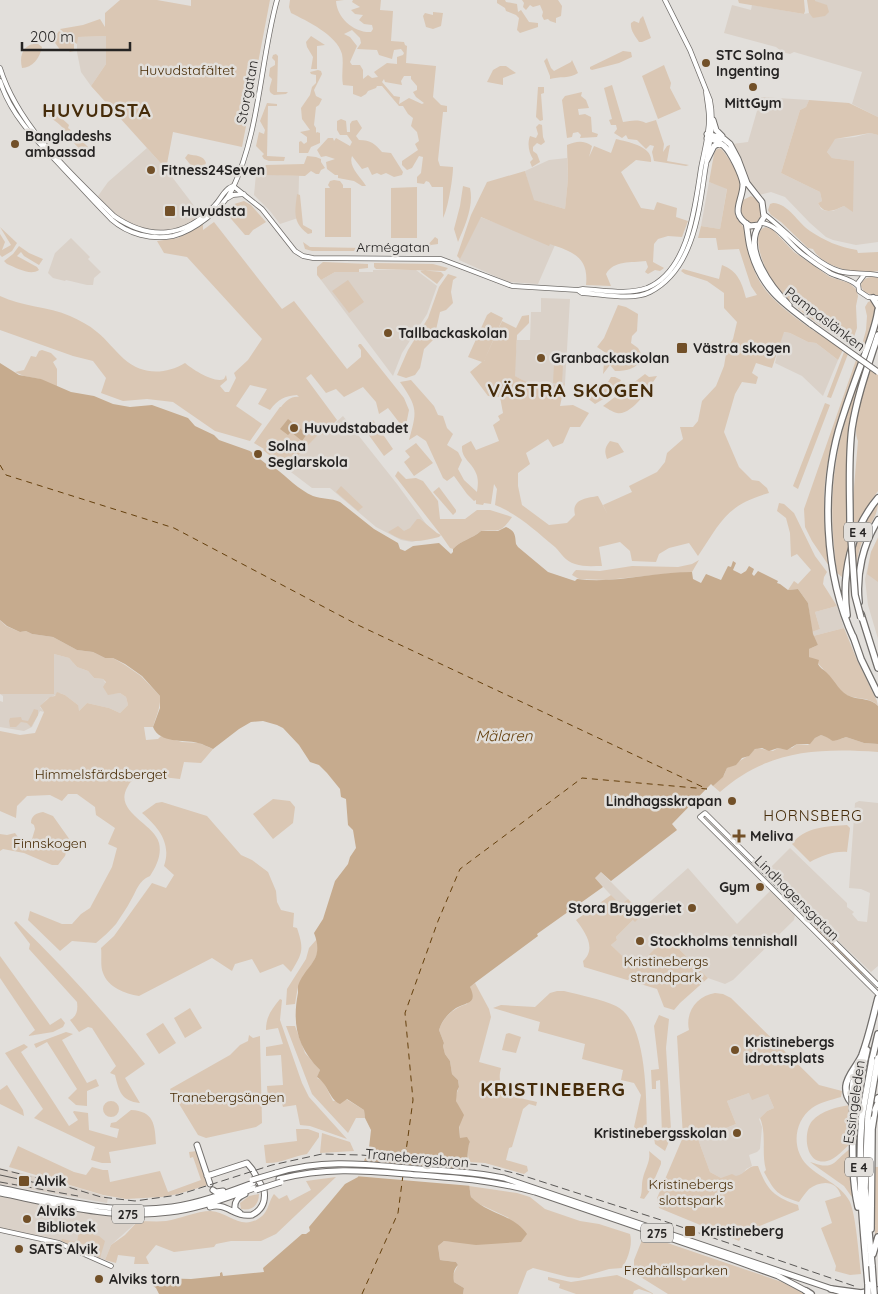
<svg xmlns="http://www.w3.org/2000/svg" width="878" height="1294" font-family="Quicksand,sans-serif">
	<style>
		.built { fill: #dad1c8 }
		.green { fill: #dac7b4; fill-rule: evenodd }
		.water { fill: #c6ab8e }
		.pier { fill: #e2dfdb }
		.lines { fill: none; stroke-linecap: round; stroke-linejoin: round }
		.ferry { stroke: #65400d; stroke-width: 1; stroke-dasharray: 6 5; stroke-linecap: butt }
		.minor-casing { stroke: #716e6b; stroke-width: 5.5 }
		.major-casing { stroke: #716e6b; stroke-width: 7 }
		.highway-casing { stroke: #716e6b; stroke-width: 8 }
		.minor { stroke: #fff; stroke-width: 4 }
		.major { stroke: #fff; stroke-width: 5 }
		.highway { stroke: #fff; stroke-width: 5.5 }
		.tram { stroke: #595755; stroke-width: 1 }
		.rail { stroke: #595755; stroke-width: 1; stroke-dasharray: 8 4; stroke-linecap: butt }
		.major-bridge-casing { stroke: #716e6b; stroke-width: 7; stroke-linecap: butt }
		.highway-bridge-casing { stroke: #716e6b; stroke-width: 8; stroke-linecap: butt }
		.major-bridge { stroke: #fff; stroke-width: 5 }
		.highway-bridge { stroke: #fff; stroke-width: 5.5 }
		.poi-dot { fill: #725028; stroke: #e2dfdb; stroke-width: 2 }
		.labels { text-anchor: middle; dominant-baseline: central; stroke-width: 5; stroke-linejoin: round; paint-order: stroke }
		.shield { fill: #e2dfdb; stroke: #5e5c5a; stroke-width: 1 }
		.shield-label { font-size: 12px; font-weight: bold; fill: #262423 }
		.poi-label { font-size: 14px; font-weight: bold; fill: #262423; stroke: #e2dfdb; text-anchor: start }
		.park-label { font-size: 14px; fill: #482c06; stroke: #e2dfdb }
		.street-label { font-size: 14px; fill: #262423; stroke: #e2dfdb }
		.water-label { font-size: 15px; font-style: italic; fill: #65400d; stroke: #e2dfdb }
		.neighbourhood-label { font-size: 15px; letter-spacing: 1px; fill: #462c0a; stroke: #e2dfdb }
		.district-label { font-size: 19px; font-weight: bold; letter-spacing: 1px; fill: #462c0a; stroke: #e2dfdb }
	</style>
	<rect width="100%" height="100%" fill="#e2dfdb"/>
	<path class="built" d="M815 0H878V117L852 104 862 72 794 52 790 54 782 52 776 47 724 33 732 5 751 10 752 5 804 14 809 13 814 18Z
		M106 36V64L91 86 81 72 77 52V37Z
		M761 97 809 100 806 107 800 110 781 173 820 192 822 201 818 203 821 209 826 211H833L844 206 853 211V161L832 158 827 152 834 139 855 137 870 133 878 135V242L856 245 833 240 826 237 810 223 785 197 771 192 759 195 753 190 732 144 748 142Z
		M147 148 166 169 201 215 190 223 174 230 158 232 138 228 120 218 110 211 98 196 108 182Z
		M567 158 568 179 565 209 533 200 525 171 549 160Z
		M256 174 299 176 298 218 280 224 270 211 254 195Z
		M709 182 727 188 720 229 701 226Z
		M480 217 555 245 538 284 508 282 459 260Z
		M71 238 90 257 88 259 101 272 94 278 93 285H87L66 280 65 281 53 278 48 273 55 253Z
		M373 270H416L437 286 427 314 402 353 393 376 321 280 335 272H373Z
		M541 298 570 299 565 383 552 386H535L514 376 517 340H530L531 312H541Z
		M783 332 790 333 808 342 816 343 838 360 823 396 802 376 775 363Z
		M343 416 397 484 432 532 427 538 412 542 401 540 376 527 330 488H312L283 466 289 465 319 434 322 435Z
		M878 537V639L868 605 865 579 871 552Z
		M837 606 844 628 813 636 812 632 820 629 815 612Z
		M54 654 69 658 77 667 88 671 94 678 103 679 112 694 120 693 126 697 128 705 120 713 109 708 87 703 79 711H78V705L65 695 60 693 47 699 40 707 44 712 40 711 32 727 24 731 0 727V701L3 702V696L0 694H54Z
		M859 801 878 803V966L871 972 766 872 790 848 847 903V907L854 912 852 914 858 921 867 922 870 893 861 889 849 888 855 803Z
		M688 868 737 924 771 890 795 915 794 920 733 980 725 984 708 978 667 937 635 968 611 945 617 940 616 937 633 920 643 914V908Z
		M601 872 628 899 621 906 595 878Z
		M749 1093 768 1094 774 1108 767 1111 759 1119 762 1127 760 1149 757 1152 749 1155 752 1166 746 1169 744 1173 739 1176 721 1178 710 1172 698 1139 736 1124 727 1101Z
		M0 1168 54 1181 108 1197 107 1203 0 1184Z
		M0 1196 62 1208 122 1216 138 1221 111 1245 105 1260 61 1241 0 1228Z"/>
	<path class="green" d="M120 0H157L191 6V0H270L242 147 173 132 166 169 91 86 106 64V36L78 37 77 44 74 42V51L70 52 67 49 61 51 53 40 59 31 74 42 60 29 83 25 100 19 105 27V13Z
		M290 0H344L336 1C337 18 354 33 371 32L373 29 372 25 364 24 359 20 363 15 355 14 351 10 360 7 352 2 353 0H381L380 10 393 11 391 41 404 42 405 45 407 46 406 63 436 66 433 97 441 105 447 106V112H443L438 160 440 166 453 167C453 178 448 209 443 218V187H432L429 182 426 181 424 184 417 183V177L421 173 423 157 419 156 412 168 407 170 402 165V161L418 150 415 144 419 141 417 132 411 126 413 118 408 114 403 106H399L382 86H377L376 88 368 91 366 94 361 97 353 94V86L343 85C341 75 344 64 342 54 337 35 307 21 291 13L289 7ZM352 30 360 38 361 43 357 49 377 50 379 55 392 59 394 50 401 49 404 53 403 55 397 57V64L387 63 374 72 378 77 372 78 368 75 363 79V70L360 65H352L350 62 357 46 350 37 344 34ZM404 76H411V79L417 86V90L413 92 416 97 424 103 422 104 409 98 399 104 400 97 394 96 382 82 384 79 385 82 402 85 401 81Z
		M497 0H505L506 2 517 4 518 12 521 10 529 22 538 23V27L520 33 517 30 519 18 516 15 506 11 505 8 497 3Z
		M522 0H558L562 6 561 16 556 18V23L550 21 548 19 544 20 542 16 543 12 540 5 533 7 530 5 526 10 523 7 524 3Z
		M738 0H804L805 11 804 14 739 3Z
		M807 0H815V1L827 5 829 12 825 16 813 18 809 13Z
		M433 12 443 13 441 26 433 29 426 27 423 16 425 13 433 15Z
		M643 16 651 38 642 42H639C635 36 630 30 631 23L634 21 639 23 640 19Z
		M311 36 325 45 317 46V69H311L313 57 307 47 306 42Z
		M37 43 42 47C40 58 32 68 22 68 19 55 23 45 37 43Z
		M623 51 631 52 632 57 619 63 592 70 590 69V67Z
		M276 54 278 56 277 92H288L286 94 274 95C266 92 271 85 272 79L269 76 270 68 275 65V61L272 58 273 55Z
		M547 58 551 68 554 71 571 62 572 60 578 73C570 79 559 76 550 79V76L544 61Z
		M664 65 671 83 670 88 681 109 658 119 642 76Z
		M500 66H506L516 73 503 78V85L487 82 493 70Z
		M318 70 321 71 322 74 314 90 316 96 322 99 319 105 316 107 314 125 316 128V133L317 132 320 133V143L311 147 308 153H299V142L301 141 304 144 307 142V137L300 132 310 130 302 119 301 108 310 95 312 87 316 83V75L311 74 310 72Z
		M612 85 623 122C632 121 637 119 646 123L656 120 664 144 663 152 667 146 670 145 667 161 689 165 686 166 654 161 652 152 654 146 650 145 646 149 637 140 628 139 626 135 622 138 614 133 617 129 616 125H611L609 120 612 119 604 88Z
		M538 87H544V93L541 94 543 120 540 121 536 117Z
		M582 92 581 96 586 100 589 108 578 109 579 115 585 114 591 117 592 132 598 134 597 137 580 138 581 135 578 132 573 133 572 137 567 138 562 100 565 96Z
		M809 100 849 103 878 117V135L870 133 835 139 827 152 832 158 854 161 853 212 844 206C833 211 824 215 818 203L822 201 820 192 781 173 800 110 806 107Z
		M267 103 277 104V106H268L267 156 285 157 284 161H269L264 159 262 156 264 154 256 146 259 132 264 134 265 130 260 121Z
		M47 109 51 110V113L54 115 56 113 69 125 68 128 79 137 76 139 81 143 83 142 88 147 84 152C75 147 69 135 62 127 57 121 49 118 44 112Z
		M341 119 346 121 347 132H350V124L352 121 357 120 362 128 356 136 359 140C371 140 375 144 382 152L391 153 403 172 402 175 394 177 386 173 381 175 377 173 372 175 368 167 362 169 352 156C348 167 361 177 366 186H362L354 181 338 178V175H335L327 169 326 162 335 159 326 156 321 157 317 150 328 138H333L334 141 336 138 350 146 352 142 347 135H340L337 130V121Z
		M539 124 542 125 543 137 545 142 541 145 537 143 533 147V151L537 154 540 162 532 167 530 162 533 159C529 153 527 144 530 136L536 138 538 134 536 127Z
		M616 139C628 142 653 146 651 162L636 160 621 172 641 208 654 210 657 202 677 208 676 217 688 221 682 237 668 236 658 239 654 244 653 262 664 268 660 271 655 270 648 274 645 272 648 267 646 261C631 263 614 260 606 274L611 286 586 285C589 257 573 252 550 244L549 246 481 217 460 259 457 256 471 215 487 182 525 171 534 200 565 209 568 179 567 145C576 141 584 140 592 146L589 157 594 146 611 153Z
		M720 148C727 153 742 180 741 188 740 197 733 205 735 214 737 221 743 224 745 231 749 249 750 266 760 282 775 308 818 333 843 350L838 360 816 343 808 342 790 333 784 332 772 368 756 363 752 373 758 377 756 384 742 382 735 394 724 432 739 467 752 480 759 481 767 488 769 493C726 505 721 522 698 556L689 543 669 548 659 554 656 562 632 561 630 551 620 542 599 547 602 566C593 566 583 567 575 564 565 561 561 553 555 547 536 531 518 514 495 505L497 489 494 484 491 504 484 503 483 505 476 504V500L474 501 467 494 454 476 447 481 443 478 426 441 417 435 409 440C417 411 418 408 400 382L411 380 434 406 438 415 443 416 447 428 453 434 447 445 458 452 462 460 458 469 464 480 477 492C478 485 479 478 475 471 471 462 461 458 462 446L471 441 476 450 499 441 493 425 500 420 498 416 503 413 500 397 488 396 470 372 482 362 468 357 487 315 491 312 503 318 484 361 502 321 516 328 522 316 529 315V323L517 335 515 376C531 385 543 388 561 384L553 383 554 364H563L562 384 565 383 560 406 573 405 589 413 580 427H570L563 443 553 447 548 439 526 453 530 464 518 473V486L522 505 549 525 567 523 575 515C571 499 587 498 598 496L608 515 603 505 632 492 629 486 657 472 665 462 667 453 683 439 680 427H693L698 421 702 401 716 386 724 366 727 348 733 339 737 322 724 308V293L707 281 685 274 681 271 683 269 719 279 722 265C738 271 742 283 746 298L757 295 751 286 739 249 718 250 716 238H698L701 226 720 229 727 189 709 182 714 154 716 150Z
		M188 154C195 156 204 155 206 163L200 174 194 169 185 158Z
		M307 156 316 157 321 159V162L325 168 321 170 319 174H316L311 171 305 176 265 175 261 172 266 165 304 164Z
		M334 180 340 181 343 185V188H351V237H325V188H330L328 185 330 181Z
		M463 186 470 188C474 206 465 226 458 242L454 229 460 206Z
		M417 187V238H391V188Z
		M297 194 300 195 303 225 312 230V233L308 234C292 222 295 212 297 194Z
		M751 196 757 199C762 207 763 214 759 222L753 224 746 221 740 209 743 200Z
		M244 201 251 205 266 222 253 230 249 235H245L226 213 231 205Z
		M773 203C788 203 798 223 810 231 825 241 839 247 857 250L858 253 878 252V271C859 276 822 267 813 249L808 248 781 222 771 215 768 210 770 204Z
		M214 222 282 309 294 301 347 369 361 357V350L358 346 359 344H361L404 398 409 410 405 430 388 408 379 414 376 402 363 387 344 397 336 389 326 393 311 374 306 378 337 420 322 435 319 434 289 465 283 466 263 450 264 449 254 443 280 407H281C286 401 291 396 299 397L297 395C285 396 278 399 270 410L258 404 267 389 250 385 236 406 262 424 250 441 215 431 173 402 147 399 123 401 101 393 106 378 93 361 73 356 0 330V296C22 307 48 306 70 316 79 320 89 325 97 332 107 340 114 350 124 359 142 375 165 375 185 363 192 369 215 384 224 379L226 375 227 380 220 386 225 392H229L236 378 234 373 248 360 262 339 187 257 164 253 157 241 178 238 203 224V230Z
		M0 227 17 243 12 251 2 257 0 255V234L5 242 2 250 11 245Z
		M766 227 773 230 794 252 814 266 830 277 849 283 856 289 858 296 856 306 857 328 851 346C817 322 776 301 762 259 759 250 757 241 759 232L763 228Z
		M435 237 438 239V244L431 245 425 252 376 251V249L378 248H422V245L426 247Z
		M303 242 310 247 364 248 366 249V251H312L305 249Z
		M19 246 29 253 43 259 39 265 24 256 21 252 17 256 37 267 39 270C30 276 17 268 7 264L4 261 13 254Z
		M323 262 368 264V268L359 269V272H335L321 280 317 275V267Z
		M374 263 433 264 448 268 445 271 376 269 374 267Z
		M420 270 441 272 444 275 437 284 421 272Z
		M448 274 457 277 453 280 451 292 453 303 446 310 440 312 434 339 424 349 420 368 415 375 406 378 397 375 408 350 428 318 439 287Z
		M875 277 878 278V295H873L864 292 861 286C862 278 868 277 875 277Z
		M348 280 364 302 349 313 332 291Z
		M871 301 876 304V312L863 354 860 352 866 330 867 316 865 307 868 302Z
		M618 305 626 307 638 314 637 331 632 336 631 343 638 348 643 357C637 369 627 371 615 371L610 365 603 374 604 363 607 356 606 353 597 347 604 338Z
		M42 350 51 353 57 359 53 362 57 369V387L40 379 24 376 15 372 24 370 31 356 36 357 39 351Z
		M844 352 848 354 833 393 831 398 827 397Z
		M856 360 859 362C846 397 831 436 826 473 822 503 825 536 829 566L812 541 805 527 804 509Z
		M869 368 878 375V491L865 510 854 531 853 499 858 441C851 427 865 385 869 368Z
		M862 371 849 429 846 466 849 544 842 577 837 573C826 496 834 443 862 371Z
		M645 374 649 377 657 376C650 387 632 416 617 413 612 412 607 408 603 406Z
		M611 377H615L621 380 619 385 625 386 595 404 582 394 574 383 582 382 585 389 589 391 605 387Z
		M825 403 830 405 798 489 793 486Z
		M373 420 393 449 384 456 363 427Z
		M610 441 618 443 624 452 607 459C604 451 605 447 610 441Z
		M416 443 433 463 414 476 404 462 410 457 405 451Z
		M398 471 406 479 416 478 423 481 438 501 440 519H465L477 510H490L512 517C499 535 500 529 481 531 472 539 461 540 453 549L450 548 441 535 439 537C420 542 405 544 388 532L398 526 404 531 410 528 417 519H420L437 533 441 535 395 476Z
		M341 486 363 507 358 511 336 492Z
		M439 487 456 510V512L453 515 433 492Z
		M878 502C878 516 869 525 864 537 860 546 858 555 856 565L855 545 863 525Z
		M779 503 784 504 794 513 815 556 827 572 824 577 823 584 837 606 815 612 820 629 812 632 808 603 798 589 788 590 794 581 798 584 811 570 797 554 791 557 790 533 786 518 777 511Z
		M878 538V582L867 574 871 552Z
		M699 560 692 572 674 573 606 580 579 579 572 575 574 572 576 570 600 571 632 566 678 567 692 564Z
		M0 620 6 626 20 632 26 631 32 634 53 637 77 650 93 652 105 658H113L125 665 141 676 160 696C161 707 156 716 153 727H144L146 740 158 739 161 736 182 742 199 743 213 749 201 763 184 762 180 779 144 775C137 776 131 780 128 786 112 812 154 823 159 843 162 855 156 867 150 876 138 881 137 890 131 900 127 908 121 916 116 924 110 931 103 937 96 943L72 941 60 951 28 920 30 911 62 924H72L81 914 90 908 112 867 117 848 108 844 115 828 96 815 95 807 77 794H68L62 801 50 795 27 796 17 806 16 818 0 811V731L20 735 35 733 44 712 40 706 50 697 55 696 57 692 65 695 78 705 79 711 87 703 109 708 120 713 128 705 126 697 120 693 108 695 103 687 106 682 103 679 94 678 88 671 77 667 69 658 54 654V694H0Z
		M844 628 857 660 877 701 878 706C869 695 852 701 842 692 831 682 823 664 809 657V649L818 645 813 636Z
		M34 709 38 710V715L31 727 27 723 21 722 16 727H10L9 721 10 718 21 717 22 720 28 721Z
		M821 735C835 739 830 743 846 737L864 743 878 744V752C818 748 767 750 720 792L713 786 724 775 727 768C735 765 740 760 748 756 751 754 753 750 757 748L773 751 778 748 784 749 792 748 797 744 808 745 815 738Z
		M273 799 290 801 295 807 293 823 273 839 253 814Z
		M162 802 207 816 241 855 252 860 268 872 276 891 277 902 281 910 294 913 293 927 297 928C304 949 303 953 291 972L283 964 260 973 252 959 235 964 232 971 212 958 139 996C125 994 108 987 103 973 100 966 102 955 101 948L114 936 152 883 166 888 174 875 164 866C172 843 158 827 142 813L156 803Z
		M43 812 53 816 70 840 65 856 58 865H52L24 853 3 849 0 851V834L7 835 15 833 21 841 32 839 35 829 34 825 31 823C31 816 36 813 43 812Z
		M847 825 850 828 847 852C833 851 822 856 810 862L792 844C804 827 828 826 847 825Z
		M611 895 621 905 628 899 643 914 635 922 633 920 616 937 617 940 611 945 635 968 667 937 708 978 680 1003 674 1010 664 1007 657 989 584 967 583 961C597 948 585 932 576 920Z
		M16 921C63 966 106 1013 145 1064L125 1078 140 1103C121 1101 119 1091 115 1075L110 1073 116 1066 92 1028 88 1027 79 1032 70 1020C77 1016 78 1010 77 1002L29 949 30 944 14 923Z
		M815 925 863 973 861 975 812 927Z
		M317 939C323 957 305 970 299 985 297 989 296 999 295 1004L286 1005 287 989 306 959 309 948Z
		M0 956 50 1025 61 1018 65 1023 63 1027 53 1032 28 1036 35 1030 0 978Z
		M475 983 489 1009 491 1017 479 1062 501 1068C494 1095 517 1097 537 1102L536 1106 529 1104 523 1109 512 1147 509 1148 506 1160 527 1166 528 1171 524 1174 485 1163 469 1162 467 1148 470 1142 460 1138 458 1107 455 1098 459 1087 458 1080 452 1074 450 1061 445 1054 443 1046 444 1043 439 1030C443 1017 454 1008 467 1004L470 987Z
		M557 991H564C580 995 601 999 616 1006 648 1021 646 1101 647 1132L646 1135H643L634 1127 641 1095 634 1083 621 1080 623 1070 582 1059 585 1044 538 1031 540 1022 493 1008 501 1005 535 1007 550 993Z
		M715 993 723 994 731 998 819 1085 842 1091 841 1097C831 1100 820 1102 812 1108 794 1121 791 1149 807 1165 821 1179 840 1183 850 1202 856 1216 859 1257 861 1274L850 1275 835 1271 836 1266 821 1228 832 1223 825 1201 841 1196C837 1180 821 1180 809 1189 805 1193 802 1198 799 1202 777 1195 775 1192 764 1172L766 1170C761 1153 767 1134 760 1118L767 1111 774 1108 768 1094 752 1100 749 1093 727 1101 736 1124 698 1139 710 1172 721 1178 732 1174 736 1176C746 1174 747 1165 758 1166 767 1190 774 1197 798 1205L799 1210 745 1232 739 1241 659 1208 657 1198 683 1137 677 1036 689 1030C685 1012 697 996 715 993Z
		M280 999 282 1000 280 1020 302 1083 309 1097 347 1139 310 1126 300 1125 296 1105 283 1107 280 1097 268 1099 267 1086 283 1085 281 1055 266 1056V1047L283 1044 278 1028 266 1030C266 1016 272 1009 280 999Z
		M190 1008 202 1028 185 1038 174 1018Z
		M659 1015 669 1019 666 1048 671 1129 670 1139 665 1151 655 1144 653 1132H657L658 1135 662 1134 660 1080 656 1081V1089H652L651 1070 659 1069 654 1026Z
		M163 1023 176 1043 159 1054 146 1034Z
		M286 1026H295L305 1053 320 1070 317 1078 323 1081 333 1101 346 1099 364 1110 365 1118H356L348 1133 312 1094Z
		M66 1032 73 1034 62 1040 87 1083 96 1079 99 1086 87 1091V1106L76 1105 68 1098 77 1089 47 1042 36 1048 34 1044Z
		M509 1033 521 1037 516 1053 502 1050 506 1034Z
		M249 1035 253 1038 260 1036V1038L262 1123 256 1127 206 1138 198 1135 170 1089 230 1055 240 1045 248 1041Z
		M24 1044 28 1047 21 1052 69 1126 78 1120 73 1112 74 1111 88 1113 89 1130 117 1138 119 1129 110 1127 111 1123 116 1122 131 1110C154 1111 155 1125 156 1144L109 1152 111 1163H102L91 1160 95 1147 34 1118 43 1109 5 1053Z
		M7 1085 23 1110 24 1116 0 1104V1090Z
		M103 1109a8 8 0 1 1 16 0a8 8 0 1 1-16 0Z
		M851 1105V1143C844 1149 836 1159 827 1161 806 1166 802 1134 812 1121 822 1110 837 1107 851 1105Z
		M296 1129H308L319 1133V1137L307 1154C293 1156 280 1164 266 1163L264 1145 297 1141Z
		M322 1133 350 1142 354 1151 320 1153Z
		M18 1146 74 1172 86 1175 92 1167 103 1170H108L110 1182 160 1171 168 1192 201 1180 193 1157 190 1158 189 1152 197 1151 208 1185 178 1194 162 1197 126 1199 103 1195 9 1167Z
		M851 1148 854 1200 844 1186 810 1162C836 1171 832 1162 851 1148Z
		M649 1151 661 1161V1164L649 1192 644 1199 640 1198C643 1191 641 1185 643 1178 645 1169 651 1161 649 1151Z
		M874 1167H878V1232L875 1235Z
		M336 1177 276 1234 261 1241H231L216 1244 214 1247 174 1252 156 1245 146 1257 149 1264H134L135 1257 118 1255 116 1263 105 1260 111 1245 125 1235 138 1221C147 1221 157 1222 166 1221 180 1219 196 1211 211 1211 228 1212 240 1230 258 1219 269 1213 268 1202 274 1194L279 1199 287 1195 290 1201 311 1190 306 1181Z
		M469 1186 517 1193 530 1197 545 1209 580 1221 599 1224 630 1234C633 1244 628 1259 622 1268L609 1269 579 1278 568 1277 533 1268 527 1271 518 1294H463L464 1288 454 1282 453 1275 458 1265 456 1262 440 1260 438 1246 444 1241 455 1242 509 1218 475 1202 471 1197Z
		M259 1194C259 1205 252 1211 241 1209L240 1203 249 1196Z
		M76 1226 96 1229 94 1230V1235L99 1236 105 1241 100 1258 61 1241 62 1239 77 1242 79 1231 76 1229Z
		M644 1235 782 1282 805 1294H668L639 1276 634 1267V1260Z
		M617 1275 631 1281 654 1294 639 1289 634 1291 633 1294H576L559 1288 560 1284 548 1280V1277L571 1282Z"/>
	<path class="water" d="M0 363 19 375 41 379 71 392 94 396 113 404 130 407 152 405 188 418 195 426 214 435 219 440 250 451 270 467 275 468C287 477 299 490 313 496 322 499 331 498 340 502L374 529 398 543 400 549 405 551 413 546 439 543 451 554 453 552V549C461 540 472 539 481 531H498L506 527C516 531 515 536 516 544L518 547 548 572 575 581 577 579C615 584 653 572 692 572L693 579 701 583 706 574 721 580 728 566 731 567 733 561 736 563 733 570 741 574 746 571 749 566 754 569 752 574 754 576 758 571 778 581 777 583 780 584 788 590 798 589 808 603 813 634 818 645 809 649V657L819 660 818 664C820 668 823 669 826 672 836 681 839 693 852 697 861 700 871 698 878 706V744L864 743 846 737C826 744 837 740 821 735L815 738 810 744H797L787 750 778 748 769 751 762 748 755 749 749 756 742 758 736 765 727 768 723 777 713 786 711 784 672 824 677 830 611 881 601 872 595 878 603 887 537 934 538 936 476 982 470 987C478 1004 467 1002 456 1008 448 1014 442 1020 439 1030L444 1043 443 1046 445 1054 450 1061 452 1074 458 1080 459 1087 457 1091 456 1101 464 1115 459 1127 460 1138 467 1137 470 1142C465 1150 469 1187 471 1197 487 1214 513 1214 527 1234L521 1242 476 1245 444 1241 438 1246 440 1260 456 1262 458 1265C453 1270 453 1275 454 1282L464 1288 463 1294H159L156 1288 152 1285 153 1284 158 1286 162 1280 157 1278 191 1279 220 1276V1273L222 1272 223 1276 264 1272 263 1268 302 1234H306L310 1231 309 1227 345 1184 358 1177 369 1148 371 1130 365 1118 364 1110 347 1099 340 1104C329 1099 328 1084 317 1077L320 1070C297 1047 292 1024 298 993 298 992 298 986 298 986 306 964 325 961 314 933L323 919 335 881 348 864 350 857 356 848 353 830 348 825 346 799 341 797 340 789 327 773 319 765 310 762 299 745 283 728 277 725 263 721 251 722 239 729 213 749C208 747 203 744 198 743 183 739 160 744 153 727L160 708V696L142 676 125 664 113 658H105L93 652 77 650 53 637 32 634 26 631 20 632 7 626 0 620Z
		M288 419 307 434 302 441 291 432 288 435 280 429Z"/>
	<path class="pier" d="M364 1153 471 1163V1168L362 1158Z
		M361 1161 471 1170 472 1186 355 1176Z"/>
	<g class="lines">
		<path class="ferry" d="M0 465 6 475 174 528 360 626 707 789 582 778 460 869 438 921 405 1013 413 1100 404 1166
			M362 1294 398 1213 403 1175"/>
		<defs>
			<path id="minor" d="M0 68C19 128 71 173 114 216 150 241 185 238 215 205 221 199 224 189 233 186
				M0 81C11 116 37 141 61 166 78 184 94 202 112 220 128 234 151 240 173 236 194 231 222 209 232 190 260 131 260 62 277 0
				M233 186 262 209 295 251 303 256 313 258 441 259 512 286 578 290 583 289C603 290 628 295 647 288 689 271 695 206 701 168 704 152 709 135 709 119 709 110 707 101 706 92
				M228 198 233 195 244 194
				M764 214C786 230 813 263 839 271 852 275 865 272 878 275
				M762 223C778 225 789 244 801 253 810 260 820 267 830 273 840 278 850 278 858 286
				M864 275 858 283 859 291 868 297 878 298
				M579 291 582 293C602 294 633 301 650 292 693 270 699 213 705 171 709 147 715 124 710 100L690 50 665 0
				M878 985 705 813 700 817 878 994
				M0 1230 59 1243 111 1266"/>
			<path id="major" d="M713 120 716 130 722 136
				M707 138C713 139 719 142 724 146 731 152 742 176 743 184 743 202 728 213 750 226L759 225 764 217 762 202 747 183 738 159 730 144 724 139 707 134
				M707 160 714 146 720 143
				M746 223C748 232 748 242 751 251 761 288 782 303 812 325
				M759 226C743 250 772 288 789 305
				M197 1145 210 1184
				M276 1173C327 1158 369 1165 420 1169 448 1171 476 1172 504 1178L847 1294
				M207 1176 247 1163 252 1169 264 1190C266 1202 262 1210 252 1215 234 1218 227 1202 210 1207
				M279 1179C329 1166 369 1171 419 1175 459 1178 497 1181 535 1192L731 1259 778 1276 808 1292
				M0 1188C55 1199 115 1215 172 1207 200 1203 226 1193 253 1183
				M213 1190 216 1192 223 1191
				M0 1193C55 1204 114 1220 170 1212 200 1209 227 1197 255 1188
				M240 1213 235 1209C234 1201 238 1197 245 1194"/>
			<path id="highway" d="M873 298 878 306
				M850 523C850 492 848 459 852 428 857 396 868 366 878 335
				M859 602C856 574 863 544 878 520
				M861 614 878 668
				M847 615C841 575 851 530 878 498
				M853 636 861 659 878 694
				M854 639C824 575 820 486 842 419 849 397 857 375 865 354 870 340 876 325 878 310
				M867 1050 863 1068 853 1082 852 1095C859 1106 867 1106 878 1098
				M872 1060 878 1034
				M867 1109C854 1109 845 1099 846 1086 847 1075 858 1065 862 1055 869 1036 873 1017 878 998
				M853 1115C853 1145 851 1177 858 1207
				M862 1116C857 1175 863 1226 868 1284
				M868 1116 865 1188 872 1266
				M871 1229 872 1129 875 1110
				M873 1254 878 1237
				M831 1289 861 1293 878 1290
				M806 1291 811 1294"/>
		</defs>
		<use href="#minor" class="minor-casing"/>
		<use href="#major" class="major-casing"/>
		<use href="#highway" class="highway-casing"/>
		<use href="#minor" class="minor"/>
		<use href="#major" class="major"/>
		<use href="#highway" class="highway"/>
		<path class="tram" d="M0 1175 46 1185"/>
		<path class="rail" d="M0 1169 45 1180 101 1197 135 1201 178 1195 272 1165 322 1154 361 1155 481 1165 518 1174 658 1219 857 1287
			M0 1182 78 1196"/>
		<defs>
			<path id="major-bridge" d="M812 325 878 372
				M252 1180 276 1173
				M256 1190 281 1182"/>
			<path id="highway-bridge" d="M850 523 855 595 861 618
				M852 1095 853 1115
				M875 1110 878 1103
				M862 1116 872 1060
				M868 1116 878 1058
				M872 1266 874 1294
				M868 1284V1294"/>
		</defs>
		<use href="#major-bridge" class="major-bridge-casing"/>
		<use href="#highway-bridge" class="highway-bridge-casing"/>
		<use href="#major-bridge" class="major-bridge"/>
		<use href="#highway-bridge" class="highway-bridge"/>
	</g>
	<g class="poi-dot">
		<circle cx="706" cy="63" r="5"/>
		<circle cx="753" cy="87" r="5"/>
		<circle cx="15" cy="144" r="5"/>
		<circle cx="151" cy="170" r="5"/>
		<rect x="164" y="205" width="12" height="12" rx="2.5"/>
		<circle cx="388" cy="333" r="5"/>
		<rect x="676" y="342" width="12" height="12" rx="2.5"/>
		<circle cx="541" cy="358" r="5"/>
		<circle cx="294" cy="428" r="5"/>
		<circle cx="258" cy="454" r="5"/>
		<circle cx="732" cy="801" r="5"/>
		<path d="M736.5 828.5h5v5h5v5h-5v5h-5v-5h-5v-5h5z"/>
		<circle cx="760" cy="887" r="5"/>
		<circle cx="692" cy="908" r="5"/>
		<circle cx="640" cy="941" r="5"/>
		<circle cx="735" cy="1050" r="5"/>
		<circle cx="737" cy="1133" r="5"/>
		<rect x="18" y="1175" width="12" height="12" rx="2.5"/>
		<circle cx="27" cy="1219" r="5"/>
		<rect x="684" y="1225" width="12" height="12" rx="2.5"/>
		<circle cx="19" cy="1249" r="5"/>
		<circle cx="99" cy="1279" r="5"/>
	</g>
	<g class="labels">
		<g class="shield">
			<rect x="844" y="522.5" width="28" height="19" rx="4"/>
			<rect x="845" y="1157.5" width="28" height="19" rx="4"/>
			<rect x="112" y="1204.5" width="32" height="19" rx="4"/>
			<rect x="641" y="1223.5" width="32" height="19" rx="4"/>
		</g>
		<g class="shield-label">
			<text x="858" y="532">E 4</text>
			<text x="859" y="1167">E 4</text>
			<text x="128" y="1214">275</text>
			<text x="657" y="1233">275</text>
		</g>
		<g class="poi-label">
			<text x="716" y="55">STC Solna<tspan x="716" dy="16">Ingenting</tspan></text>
			<text x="753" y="103" text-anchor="middle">MittGym</text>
			<text x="25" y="136">Bangladeshs<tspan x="25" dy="16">ambassad</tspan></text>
			<text x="161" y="170">Fitness24Seven</text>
			<text x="181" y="211">Huvudsta</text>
			<text x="398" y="333">Tallbackaskolan</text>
			<text x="693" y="348">Västra skogen</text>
			<text x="551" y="358">Granbackaskolan</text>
			<text x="304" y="428">Huvudstabadet</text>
			<text x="268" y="446">Solna<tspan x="268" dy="16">Seglarskola</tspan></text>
			<text x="722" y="801" text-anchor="end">Lindhagsskrapan</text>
			<text x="750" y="836">Meliva</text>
			<text x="750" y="887" text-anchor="end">Gym</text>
			<text x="682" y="908" text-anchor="end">Stora Bryggeriet</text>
			<text x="650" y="941">Stockholms tennishall</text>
			<text x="745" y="1042">Kristinebergs<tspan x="745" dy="16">idrottsplats</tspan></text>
			<text x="727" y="1133" text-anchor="end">Kristinebergsskolan</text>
			<text x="35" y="1181">Alvik</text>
			<text x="37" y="1211">Alviks<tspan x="37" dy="16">Bibliotek</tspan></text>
			<text x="701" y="1231">Kristineberg</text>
			<text x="29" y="1249">SATS Alvik</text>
			<text x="109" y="1279">Alviks torn</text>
		</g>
		<g class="park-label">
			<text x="187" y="70">Huvudstafältet</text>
			<text x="101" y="774">Himmelsfärdsberget</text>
			<text x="50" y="843">Finnskogen</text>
			<text x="666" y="961">Kristinebergs<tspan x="666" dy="16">strandpark</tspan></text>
			<text x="227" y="1097">Tranebergsängen</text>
			<text x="691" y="1184">Kristinebergs<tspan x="691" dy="16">slottspark</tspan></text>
			<text x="676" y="1270">Fredhällsparken</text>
		</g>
		<g class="street-label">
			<text transform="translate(247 92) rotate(-79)">Storgatan</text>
			<text x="393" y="247">Armégatan</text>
			<text transform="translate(825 319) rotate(37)">Pampaslänken</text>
			<text transform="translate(797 898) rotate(45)">Lindhagensgatan</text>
			<text transform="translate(854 1102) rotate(-82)">Essingeleden</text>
			<text transform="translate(417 1158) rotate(5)">Tranebergsbron</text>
		</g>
		<g class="water-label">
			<text x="504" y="735">Mälaren</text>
		</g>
		<g class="neighbourhood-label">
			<text x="813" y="815">HORNSBERG</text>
		</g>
		<g class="district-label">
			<text x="97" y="110">HUVUDSTA</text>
			<text x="571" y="390">VÄSTRA SKOGEN</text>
			<text x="553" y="1089">KRISTINEBERG</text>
		</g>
	</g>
	<path d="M22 42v8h108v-8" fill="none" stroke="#262423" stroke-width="2.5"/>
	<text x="30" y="42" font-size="15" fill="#262423" stroke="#e2dfdb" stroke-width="4" paint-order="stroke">200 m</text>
</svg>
